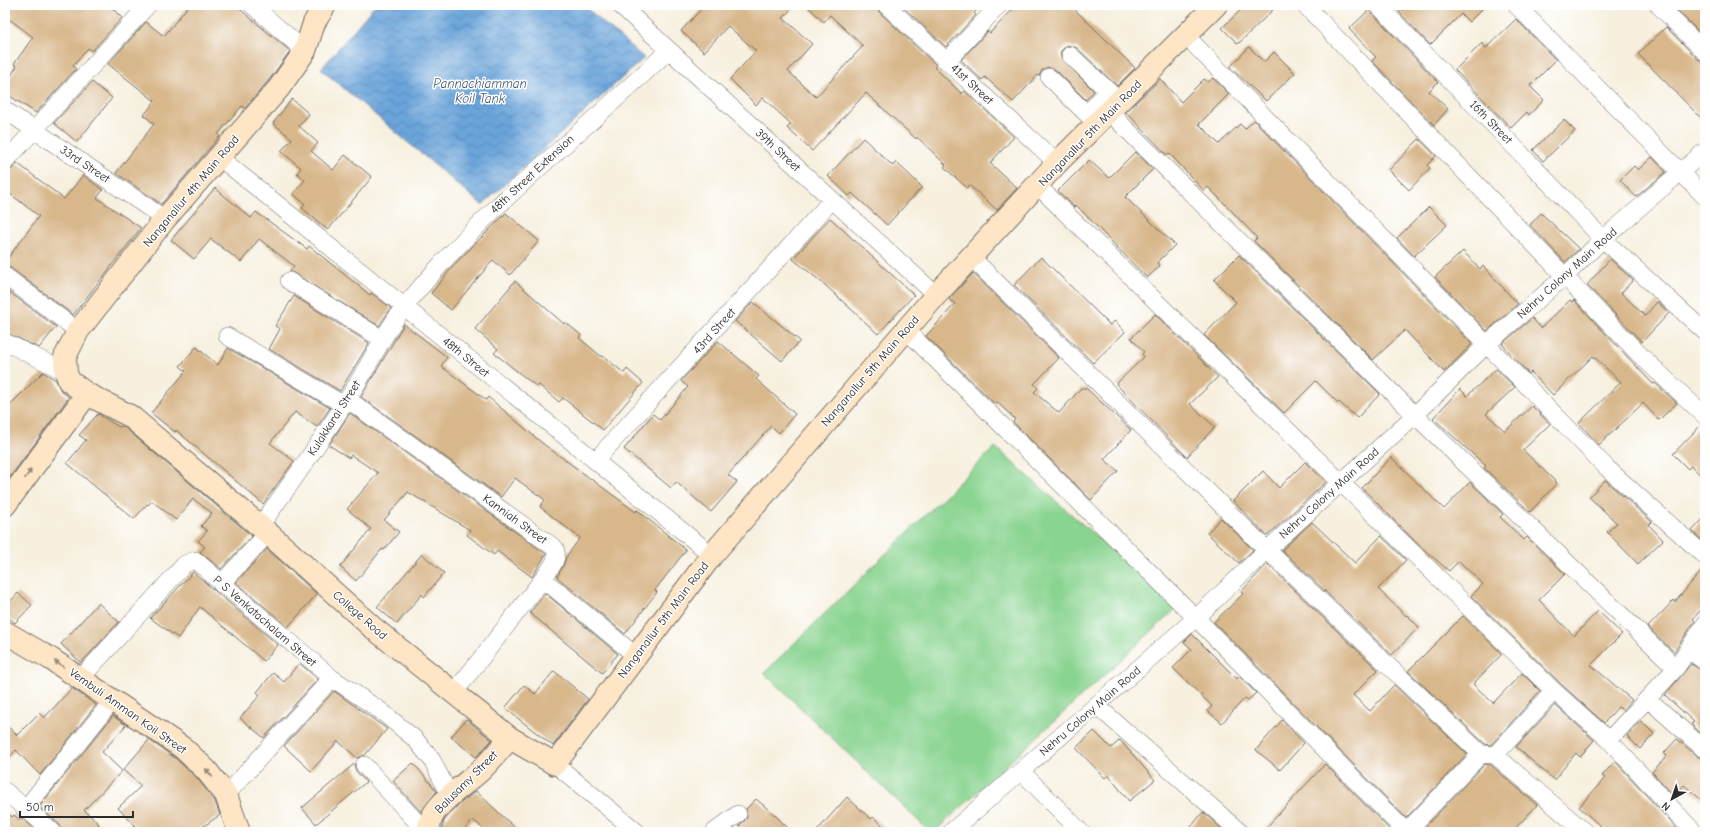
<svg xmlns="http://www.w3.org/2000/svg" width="1710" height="837" font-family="'Comic Neue',sans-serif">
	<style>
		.green { fill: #8ad491; stroke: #5a805e }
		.water { fill: url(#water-waves); stroke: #4b6882 }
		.building { fill: #d8b78b }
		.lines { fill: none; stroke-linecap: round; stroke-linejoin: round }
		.street-casing { stroke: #72706a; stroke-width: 18 }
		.secondary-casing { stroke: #72706a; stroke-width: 24 }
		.street { stroke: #fff; stroke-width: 17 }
		.secondary { stroke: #fde5c5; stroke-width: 22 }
		.oneway { fill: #948878 }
		.labels { text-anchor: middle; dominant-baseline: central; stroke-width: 3; stroke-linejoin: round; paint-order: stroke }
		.street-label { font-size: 12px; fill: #2b2b2b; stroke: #fff }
		.water-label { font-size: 13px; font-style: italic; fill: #455b71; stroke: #fff }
	</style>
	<defs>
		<pattern id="water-waves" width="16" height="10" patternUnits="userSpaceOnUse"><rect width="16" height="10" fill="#6ba4da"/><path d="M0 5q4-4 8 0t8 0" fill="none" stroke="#5886b1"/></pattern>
	</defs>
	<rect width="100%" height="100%" fill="#fff"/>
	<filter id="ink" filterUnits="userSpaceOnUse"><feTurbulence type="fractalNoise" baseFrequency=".025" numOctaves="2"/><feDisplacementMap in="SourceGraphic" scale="8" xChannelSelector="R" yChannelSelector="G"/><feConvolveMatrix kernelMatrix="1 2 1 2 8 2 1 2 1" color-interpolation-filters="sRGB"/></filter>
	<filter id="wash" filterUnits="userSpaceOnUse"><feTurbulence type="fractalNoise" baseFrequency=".012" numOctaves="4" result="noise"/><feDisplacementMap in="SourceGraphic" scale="16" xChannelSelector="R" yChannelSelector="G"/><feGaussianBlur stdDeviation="0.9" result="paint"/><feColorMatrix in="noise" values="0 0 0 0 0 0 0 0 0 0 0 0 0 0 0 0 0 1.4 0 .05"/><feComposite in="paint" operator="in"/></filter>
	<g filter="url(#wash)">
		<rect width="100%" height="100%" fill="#f7f0df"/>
		<path class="green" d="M995 447 1177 608 934 832H930L764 673Z"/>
		<path class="water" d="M375 5H583L644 58 482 205 321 69Z"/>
		<g id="blocks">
			<path class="building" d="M5 5H109L122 18 92 51 88 48 73 66 76 69 36 113 5 93V85L17 66 14 64 33 37 5 16Z
				M189 5H235L290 51 269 80 245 108 242 106 218 134 220 136 161 204 116 173 154 124 144 115 155 101 108 64 146 22 164 36Z
				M705 5H795L783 18 812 44 788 71 816 97 863 46 830 15 824 22 806 5H876L879 12 936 65 934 67 962 94 965 91 1014 137 990 163 1017 188 997 210 969 185 967 188 944 167 946 165 917 137 916 139 866 93 812 151 787 128 791 124 763 98 756 105 730 79 756 51 728 26 704 52 681 31Z
				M901 5H981L974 13 976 15 946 47Z
				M1017 5H1070L1135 68 1117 86 1077 48 1067 45 1060 52 1061 58 1094 91 1086 100 1056 70 1047 67 1042 70 1039 76 1038 75 1013 102 985 77 982 80 961 60 988 31 990 33Z
				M1246 5H1278L1238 44 1222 28Z
				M1406 5H1486L1469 22 1461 14 1430 45 1399 12Z
				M1672 5H1705V38Z
				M1369 10 1438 82 1429 91 1448 109 1434 125 1372 61 1376 57 1349 29Z
				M1516 19 1556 60 1530 86 1544 100 1529 115 1527 112 1511 128 1455 70 1482 43 1486 48Z
				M1666 27 1698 59 1705 62V122L1638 54Z
				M1249 47 1264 62 1274 52 1295 73 1266 101 1230 67Z
				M1213 78 1229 94 1199 124 1219 144 1240 124 1245 129 1254 120 1472 344 1444 372 1405 330 1373 360 1254 241 1257 238 1226 205 1208 187 1204 191 1169 153 1167 155 1126 112 1160 79 1181 102 1204 79 1208 82Z
				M92 82 112 98 77 142 54 123Z
				M292 99 309 114 299 126 318 143 311 151 333 170 345 155 372 177 328 230 302 208 305 204 293 194 305 180 297 173 301 168 281 151 292 139 273 123Z
				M1564 120 1575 131 1543 161 1533 150Z
				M863 138 893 166 896 162 922 187 887 225 852 193 849 196 828 176Z
				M1419 139 1436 156 1427 165 1430 168 1409 190 1389 170Z
				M1135 152 1153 169 1125 197 1175 245 1157 263 1160 266 1147 278 1076 205 1074 207 1058 191 1089 160 1109 178Z
				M1652 157 1666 172 1636 197 1620 180 1634 166 1638 170Z
				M17 163 64 199 83 175 103 190 97 198 141 228 73 315 11 268 5 266V262L39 216 5 190V172L12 169Z
				M215 188 251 218 256 212 307 249 309 246 370 295 371 293 391 308 379 326 290 271 294 266 259 239 241 262 211 239 194 259 171 240Z
				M1429 207 1447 225 1414 256 1397 238Z
				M506 213 539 241 510 275 493 260 451 310 431 293 457 262Z
				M1541 213 1579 249 1565 262 1530 225Z
				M830 218 914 295 878 334 825 285 793 259Z
				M1463 251 1480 269 1483 266 1518 304 1487 331 1435 277Z
				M1239 255 1380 394 1357 418 1339 402 1338 403 1316 381 1284 413 1204 335 1236 302 1214 280Z
				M1041 257 1110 325 1115 321 1125 332 1093 363 1014 285Z
				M1610 259 1633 280 1621 293 1645 316 1657 302 1669 313 1642 342 1587 285Z
				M973 273 1059 358 1034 384 1038 388 1034 392 1059 413 1081 388H1086L1131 430 1104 459 1118 471 1091 500 1013 422 1015 419 997 402 995 404 926 336 955 304 949 299Z
				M515 281 564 324 565 322 581 335 579 338 602 357 603 356 624 373 627 369 643 383 603 430 563 398 559 402 539 385 537 387 494 353 498 349 475 329Z
				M5 289 56 327 39 348 5 332Z
				M294 296 369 343 340 391 269 349 280 329 275 326Z
				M1570 300 1572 302 1574 300 1653 384 1655 383 1677 403 1659 420 1643 403 1599 445 1579 423 1621 382 1593 356 1553 395 1531 372 1529 374 1502 344 1532 318 1541 328Z
				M753 302 800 341 782 361 735 321Z
				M1155 314 1218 377 1190 404 1215 427 1187 457 1116 384 1144 357 1142 354 1144 352 1131 338Z
				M404 324 447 357 441 366 486 400 488 397 542 443 636 512 637 510 686 550 655 590 657 592 625 634 557 577 564 564 566 557 580 538 540 507 545 500 515 478 501 497 361 397Z
				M718 341 759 376 756 379 795 414 779 433 771 426 728 475 737 482 711 512 676 482 671 488 624 449 653 414 660 420 688 387 681 381Z
				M196 347 218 365 228 348 330 408 317 427 295 412 270 443 294 461 263 504 176 430 175 432 151 413 186 371 180 366Z
				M1496 369 1515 387 1486 414 1505 431 1532 406 1550 424 1523 450 1557 483 1530 512 1484 468 1486 466 1433 418 1460 389 1467 396Z
				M43 372 56 380 61 391 69 397 5 484V410Z
				M350 413 546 554 532 577 497 551 494 555 467 535 470 530 408 492 384 520 399 532 384 550 382 549 356 581 340 567 371 529 347 509 378 473 351 455 349 458 329 445Z
				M98 414 119 427 123 426 252 536 221 569 200 552 205 547 198 541 207 531 201 526 212 513 193 499 176 520 152 501 148 505 147 504 134 519 67 463 86 440 79 435Z
				M1701 425 1705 426V479L1691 466 1688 469 1673 454Z
				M1391 457 1444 509 1470 482 1503 514 1500 517 1524 540 1527 537 1565 574 1539 600 1574 636 1598 611 1622 634 1591 665 1632 700 1623 710 1618 707 1604 723 1561 684 1471 596 1483 584 1459 561 1449 571 1419 545 1362 488Z
				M1305 462 1326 482 1267 536 1233 501 1263 471 1279 488Z
				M1605 480 1652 522 1649 525 1663 540 1638 564 1607 532 1617 523 1589 497Z
				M1705 517V543L1692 531Z
				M1221 518 1253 550 1239 563 1207 533Z
				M1312 522 1355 563 1381 536 1406 560 1378 589 1406 616 1407 615 1419 627 1392 655 1282 550Z
				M267 549 317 594 288 627 236 582Z
				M422 554 444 573 424 597 422 594 397 624 377 607Z
				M1267 564 1378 670 1353 695 1370 711 1394 685 1467 754 1406 818 1214 622 1243 594 1241 592Z
				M1705 567V605L1693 619 1695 621 1674 652 1648 627 1674 600 1675 602Z
				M193 572 278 645 264 661 200 607 178 638 150 618Z
				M18 593 32 605 15 623 5 615V607Z
				M545 593 618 654 602 673 530 613Z
				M98 603 119 622 81 663 61 644Z
				M1463 616 1502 654 1473 684 1493 703 1522 673 1540 691 1491 745 1485 744 1408 671Z
				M1192 634 1237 679 1239 676 1256 693 1248 700 1245 698 1222 723 1208 711 1212 706 1173 668 1192 649 1184 642Z
				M299 663 318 679 264 738 240 718 260 695 257 692 273 673 284 682Z
				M1691 664 1705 672V737L1691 724 1694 722 1665 695Z
				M554 671 588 699 553 746 505 708 524 685 535 694Z
				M72 688 96 705 40 775 16 750 5 762V724L17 735 39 713 44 718Z
				M334 691 387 729 365 755 357 758 338 741 311 771 284 746Z
				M1555 705 1594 740 1580 757 1576 753 1554 780 1516 747Z
				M113 716 126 725 102 752 122 771 84 810 99 824 91 832H63L59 824 39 807Z
				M466 719 492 740 476 757 451 737Z
				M1282 720 1304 743 1280 770 1256 750Z
				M1641 721 1654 734 1640 749 1627 736Z
				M1094 731 1111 748 1120 740 1155 780 1129 801 1108 775 1105 778 1076 748Z
				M1677 739 1698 757 1705 760V803L1684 785 1674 796 1652 772 1667 756 1664 753Z
				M149 740 175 758 197 778 215 801 220 815 195 832H128L135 826 118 808 141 786 123 770Z
				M1615 761 1680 832H1607L1579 807 1605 778 1602 776Z
				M413 763 437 791 421 812 393 781Z
				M354 764 356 771 366 782 316 824 302 808Z
				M1325 764 1392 832H1262Z
				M1485 764 1491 765 1537 805 1512 832H1426L1423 829Z
				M476 791 498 812 520 832H487L473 820 462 832H445L442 829 444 821 457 806Z
				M847 797 871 819 873 817 890 832H816Z
				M756 799 775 815 792 832H746L739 826 747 818 746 809Z
				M5 810 12 817 14 815 20 820 22 818 38 832H5Z
				M1203 812 1225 832H1187Z"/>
		</g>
	</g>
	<g filter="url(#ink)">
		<use href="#blocks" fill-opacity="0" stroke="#72706a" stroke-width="1"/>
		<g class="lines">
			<defs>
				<path id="street" d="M252 5 305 51
					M620 5 936 295
					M886 5 1057 163
					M1305 5 1640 355 1705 416
					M1378 5 1603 239 1705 332
					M1516 5 1705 197
					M1658 5 1705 52
					M1186 36 1607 468 1705 556
					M1070 55 1119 101
					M947 61 999 5
					M1049 77 1097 124
					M5 110 165 219
					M1109 112 1415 415 1676 668
					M1087 114 1108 91
					M220 158 712 555
					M5 162 148 5
					M1038 186 1554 691 1495 755 1481 754 1406 832
					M971 257 1267 550 1481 754
					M5 276 78 331
					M289 281 382 339
					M906 330 1196 618 1406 832
					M227 336 344 405
					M5 342 66 372
					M347 399 555 548C560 559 549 570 543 579L636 656
					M595 461 832 200
					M260 526C293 481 325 435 355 387 372 360 385 331 405 306 482 210 580 135 669 50
					M221 584 268 533
					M1689 650 1705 662
					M81 678 185 564 195 560 332 678 381 711 415 739 432 760 450 796
					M1554 691 1609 740 1676 668 1705 624
					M454 693 543 579
					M1648 699 1705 750
					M1096 705 1240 832
					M1609 740 1694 832
					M1495 755 1585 832
					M555 764 637 832
					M364 765 426 832
					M1021 771 1081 832
					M5 791 53 832
					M226 795 332 678
					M25 809 113 700
					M714 832 738 814
					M951 832 1196 618 1267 550 1415 415 1487 344 1564 277 1603 239 1705 151"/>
				<path id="secondary" d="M325 5 314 23 305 51 279 88 165 219 78 331 65 357 66 372 69 381 87 394 130 416 268 533 372 627 510 738 555 764 712 555 936 295 1057 163 1216 5
					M5 505 87 394
					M5 632 51 659 183 748 206 770 226 795 239 832
					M430 832C423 809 469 783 483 768 492 759 501 748 510 738"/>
			</defs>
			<use href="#street" class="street-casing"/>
			<use href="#secondary" class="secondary-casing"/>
			<use href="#street" class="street"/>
			<use href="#secondary" class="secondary"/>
		</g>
		<defs><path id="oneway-solid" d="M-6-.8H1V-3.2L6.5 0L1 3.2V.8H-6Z"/></defs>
		<g class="oneway">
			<use href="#oneway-solid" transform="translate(28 474) rotate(-54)"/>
			<use href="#oneway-solid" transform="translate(59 664) rotate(-146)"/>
			<use href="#oneway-solid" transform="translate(209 773) rotate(-130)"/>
		</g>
	</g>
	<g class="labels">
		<g class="street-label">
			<text transform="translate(972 84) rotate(43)">41st Street</text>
			<text transform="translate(1491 122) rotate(46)">16th Street</text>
			<text transform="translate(1090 133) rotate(-46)">Nanganallur 5th Main Road</text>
			<text transform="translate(778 150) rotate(43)">39th Street</text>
			<text transform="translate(85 164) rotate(34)">33rd Street</text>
			<text transform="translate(532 174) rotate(-43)">48th Street Extension</text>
			<text transform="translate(191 191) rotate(-50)">Nanganallur 4th Main Road</text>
			<text transform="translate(1567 273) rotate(-42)">Nehru Colony Main Road</text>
			<text transform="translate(714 331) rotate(-48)">43rd Street</text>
			<text transform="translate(466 357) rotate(39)">48th Street</text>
			<text transform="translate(870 371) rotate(-49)">Nanganallur 5th Main Road</text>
			<text transform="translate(334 418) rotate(-57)">Kulakkarai Street</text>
			<text transform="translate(1329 493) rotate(-42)">Nehru Colony Main Road</text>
			<text transform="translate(515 519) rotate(36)">Kanniah Street</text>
			<text transform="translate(360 615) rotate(41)">College Road</text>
			<text transform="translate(663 620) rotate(-53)">Nanganallur 5th Main Road</text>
			<text transform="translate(265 621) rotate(41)">P S Venkatachalam Street</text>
			<text transform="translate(128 711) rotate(35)">Vembuli Amman Koil Street</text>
			<text transform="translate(1090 711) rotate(-41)">Nehru Colony Main Road</text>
			<text transform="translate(466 782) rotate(-45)">Balusamy Street</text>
		</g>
		<g class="water-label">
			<text x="480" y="83">Pannachiamman<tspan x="480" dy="15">Koil Tank</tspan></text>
		</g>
	</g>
	<rect width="1710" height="837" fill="none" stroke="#fff" stroke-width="20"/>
	<g transform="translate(1672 799) rotate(220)" stroke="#ffffff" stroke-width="3" paint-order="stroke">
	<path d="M0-3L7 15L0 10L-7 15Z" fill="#2b2b2b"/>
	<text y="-6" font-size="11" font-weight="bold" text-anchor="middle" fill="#2b2b2b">N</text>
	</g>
	<path d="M20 811v6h113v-6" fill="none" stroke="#2b2b2b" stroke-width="2"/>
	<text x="26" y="811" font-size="12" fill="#2b2b2b" stroke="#ffffff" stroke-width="3" paint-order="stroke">50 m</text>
</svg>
